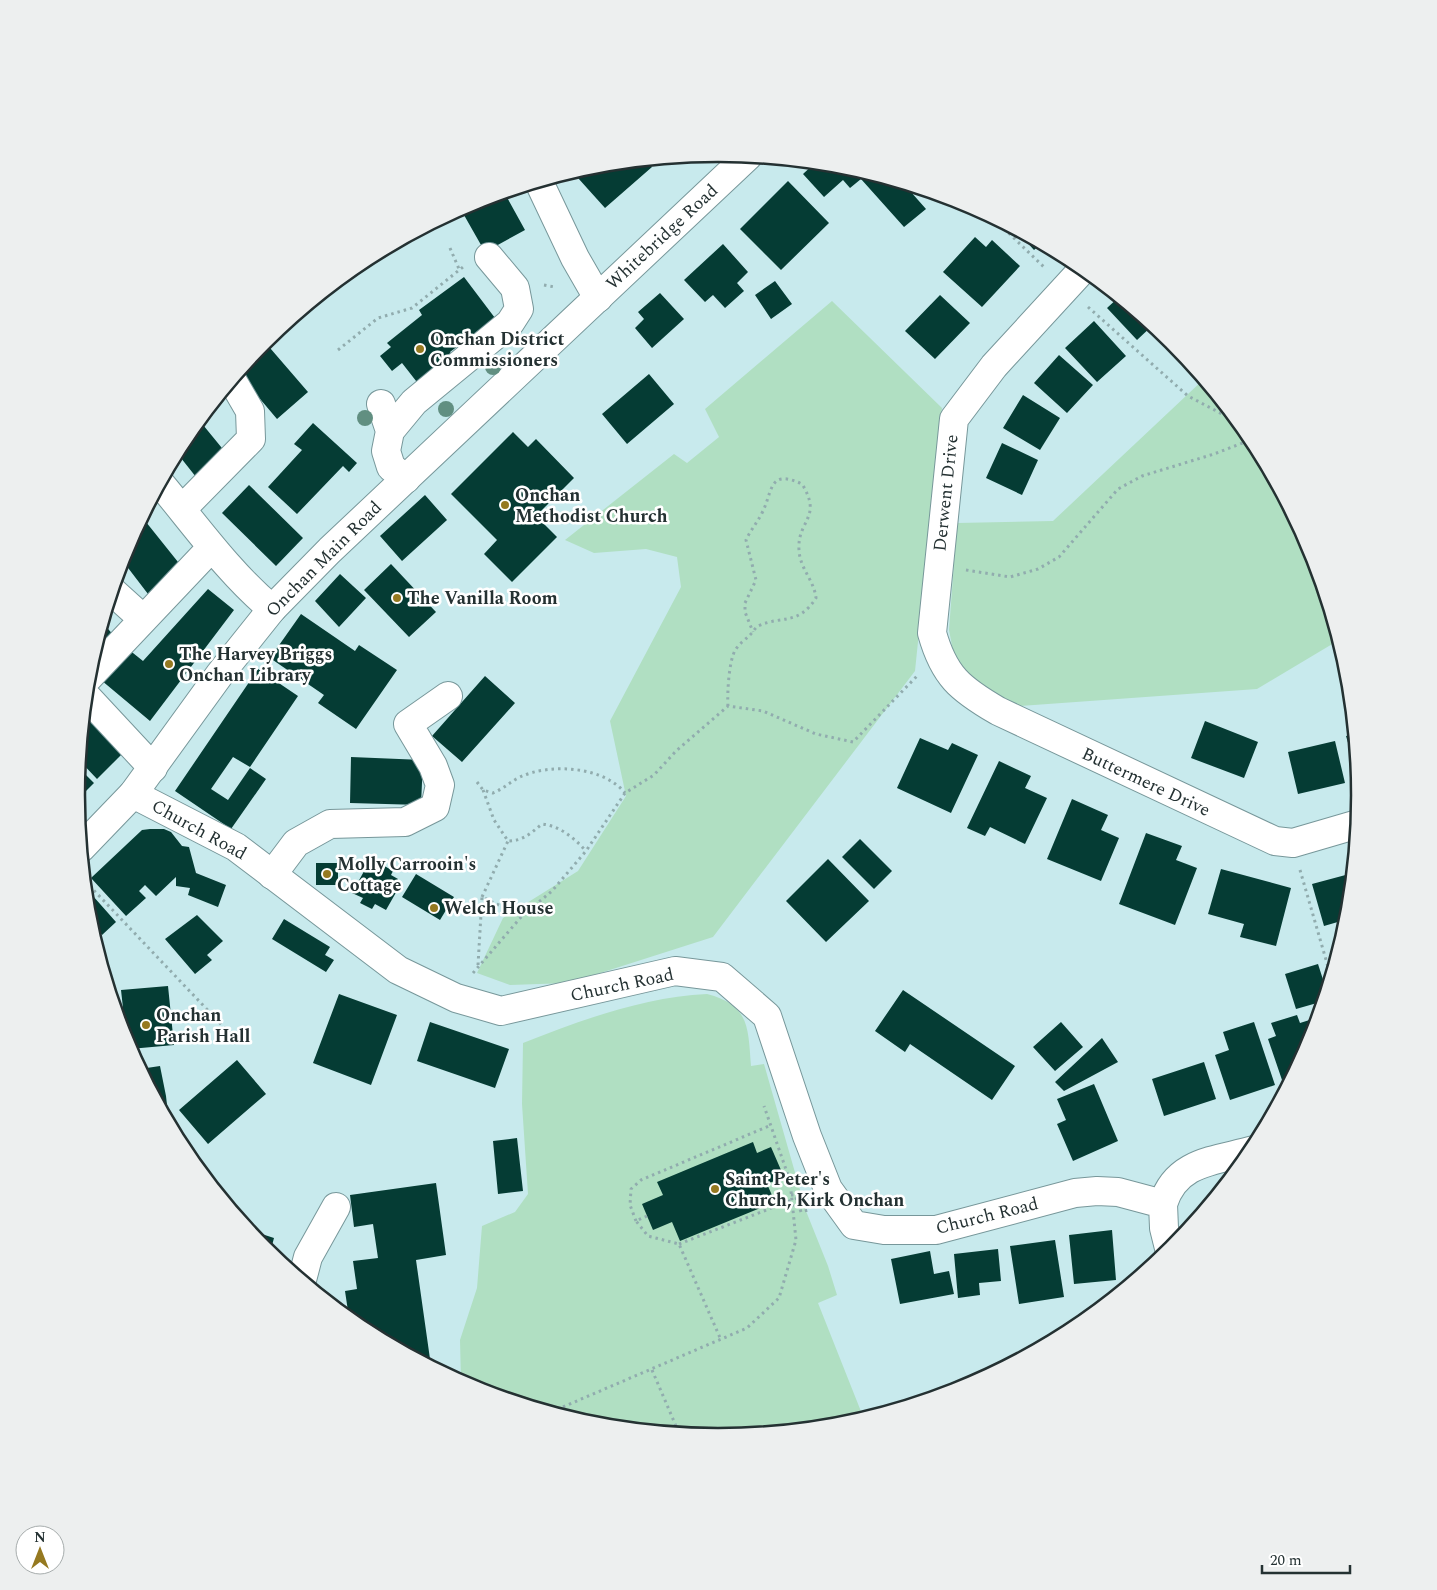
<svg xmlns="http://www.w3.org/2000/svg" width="1437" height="1590" font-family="Spectral,serif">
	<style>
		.green { fill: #b0dfc2 }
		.building { fill: #053c34 }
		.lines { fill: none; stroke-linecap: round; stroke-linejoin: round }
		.minor-casing { stroke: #77979a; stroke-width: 30 }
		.major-casing { stroke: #77979a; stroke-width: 30 }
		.highway-casing { stroke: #77979a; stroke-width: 30 }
		.path { stroke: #91acae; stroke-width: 3; stroke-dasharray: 2.5 4; stroke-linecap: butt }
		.minor { stroke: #fff; stroke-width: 28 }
		.major { stroke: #fff; stroke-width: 28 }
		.highway { stroke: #fff; stroke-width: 28 }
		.tree { fill: #618f81 }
		.poi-dot { fill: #957920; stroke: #fff; stroke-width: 2 }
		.labels { text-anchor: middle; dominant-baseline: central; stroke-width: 5; stroke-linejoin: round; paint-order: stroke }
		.street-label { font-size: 18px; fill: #243132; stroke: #fff }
		.poi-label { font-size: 18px; font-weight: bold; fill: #243132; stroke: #fff; text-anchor: start }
		.rim { fill: none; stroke: #243132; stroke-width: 2.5 }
	</style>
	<rect width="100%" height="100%" fill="#c8eaed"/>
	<path class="green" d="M832 301 942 408 915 671 713 937 569 983 510 985 477 973 503 918 578 871 626 796 610 721 681 587 677 557 646 549 594 553 565 540 674 454 687 463 719 437 705 409Z
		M1204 379 1253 438 1312 549 1339 640 1257 689 1020 706 975 684 954 656 949 630 957 523 1053 521Z
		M707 994C750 1005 748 1028 751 1066L764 1064 806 1211 828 1266 837 1295 818 1303 864 1419 844 1425 718 1437 593 1425 472 1388 461 1382 460 1340 477 1288 482 1226 515 1212 528 1194 522 1104 523 1043C581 1020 644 997 707 994Z"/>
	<path class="building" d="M645 160 652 167 605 208 578 178 593 165Z
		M816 162 844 165 903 183 926 209 904 227 861 179 850 188 843 180 824 197 803 174Z
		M788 181 829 223 781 270 740 229Z
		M920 188 931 192H934L928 197Z
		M504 192 525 230 485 252 460 208 473 202Z
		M1013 227 1035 240 1042 243 1034 250Z
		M975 237 986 247 992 240 1020 266 982 307 943 272Z
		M723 244 748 272 737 283 744 291 725 308 713 295 705 302 684 280Z
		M464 277 495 318 450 352 456 359 420 386 402 363 392 371 380 356 391 347 387 343 422 315 419 310Z
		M775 281 792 304 771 319 755 295Z
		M660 293 684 319 652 348 635 328 644 319 638 312Z
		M940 295 970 323 935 359 905 331Z
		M1119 297 1153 325 1137 340 1107 308Z
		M1094 321 1126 356 1097 382 1065 348Z
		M264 341 308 392 277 419 238 373Z
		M1059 355 1093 385 1067 413 1034 383Z
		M649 374 674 404 627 444 602 414Z
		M1023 395 1060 418 1040 450 1003 428Z
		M199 420 226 453 196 477 177 453 185 438Z
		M313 423 357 463 349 472 343 466 297 514 268 487 302 450 294 444Z
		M513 432 528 447 536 439 574 478 536 516 557 537 512 582 484 554 497 540 451 494Z
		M1002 443 1038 460 1022 495 986 478Z
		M249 485 303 538 276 566 222 513Z
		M425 495 447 520 402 561 380 536Z
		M142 517 182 567 148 594 122 560 125 549Z
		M391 564 436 612 409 637 364 590Z
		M340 574 366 598 339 627 315 601Z
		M208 589 234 610 150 721 101 680 128 649 143 661Z
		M301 614 355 651 359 645 397 670 356 729 318 703 324 695 270 658Z
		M103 623 115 637 92 657Z
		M258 669 298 696 250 767 233 757 211 789 228 800 250 768 266 779 231 829 175 791Z
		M485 676 515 703 462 762 432 736Z
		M84 715 122 754 97 779 80 761Z
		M1205 721 1258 742 1244 778 1191 758Z
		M1355 734 1359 776H1358L1346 736Z
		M920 738 948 750 952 743 978 755 951 813 897 788Z
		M1335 741 1345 783 1298 794 1288 752Z
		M351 757 423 760 421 805 350 803Z
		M999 761 1031 776 1025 788 1047 798 1025 844 990 827 985 836 967 828Z
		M79 768 94 783 77 800 76 795Z
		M1072 799 1108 815 1101 830 1119 838 1101 881 1047 859Z
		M150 829H164L171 832 182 846 189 847 196 873 226 885 218 907 188 895 190 888 176 886V877L156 896 145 885 139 891 146 898 126 916 91 878 142 830Z
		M1146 833 1182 846 1176 860 1197 868 1175 925 1119 904Z
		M860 839 892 871 874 889 842 857Z
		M828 859 869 901 826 942 786 901Z
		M376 861 393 871 391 875 398 879 394 887 398 889 386 910 375 904 372 909 360 903 363 898 352 893 368 864 372 867Z
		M316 863H338V885H316Z
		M1221 869 1291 888 1276 946 1240 937 1244 924 1208 914Z
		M1353 873 1348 919 1324 926 1312 884Z
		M416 874 454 897 440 920 402 897Z
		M85 887 116 922 102 935 89 920Z
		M197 915 223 941 207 955 212 960 195 974 165 939Z
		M284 919 330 947 325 955 334 960 326 972 272 939Z
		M1318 964 1327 992 1324 1001 1296 1009 1285 974Z
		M168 986 174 1045 130 1049 116 1009 123 1008 121 990Z
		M903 990 1015 1066 992 1100 910 1044 905 1052 875 1031Z
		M339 994 397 1015 371 1085 313 1063Z
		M1297 1015 1300 1023 1319 1017 1312 1041 1293 1077 1282 1080 1268 1039 1276 1036 1271 1023Z
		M430 1022 509 1049 495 1088 417 1061Z
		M1061 1022 1083 1047 1055 1071 1033 1047Z
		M1254 1022 1275 1085 1230 1100 1215 1055 1229 1050 1223 1032Z
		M1102 1038 1118 1062 1064 1091 1055 1082Z
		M237 1060 266 1094 208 1144 179 1110Z
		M1204 1062 1216 1099 1164 1116 1152 1079Z
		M160 1066 166 1096 169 1123 140 1069Z
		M1094 1084 1118 1141 1073 1161 1057 1124 1066 1120 1057 1099Z
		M517 1138 523 1191 498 1194 493 1141Z
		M753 1142 757 1153 771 1147 784 1177 767 1184 775 1202 680 1241 672 1222 653 1230 642 1204 663 1195 657 1182Z
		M436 1183 446 1255 416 1260 431 1366 361 1329 349 1318 345 1291 357 1289 353 1261 378 1258 373 1224 354 1227 350 1195Z
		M249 1230 274 1238 270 1253 264 1249Z
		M1112 1230 1116 1280 1074 1284 1069 1235Z
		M1055 1240 1064 1297 1019 1304 1010 1246Z
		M998 1249 1001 1281 979 1283 980 1295 958 1298 954 1254Z
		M930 1251 934 1274 949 1271 954 1294 900 1304 891 1259Z"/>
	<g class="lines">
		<defs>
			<path id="minor" d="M539 182 575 258 598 298
				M1084 268 994 366 954 419 932 633C944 676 960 689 998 711L1275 841 1293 843 1358 824
				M381 404 390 431 386 451 391 467 406 479
				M390 431 414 402 510 323 519 309 515 288 489 257
				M160 483C196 526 229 573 272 609
				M182 509 251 439 250 411 232 380
				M112 591 143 619
				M88 678 212 547
				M86 696 153 768
				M272 875 296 843 330 824 405 822 435 807 440 785 433 766 408 724 448 696
				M1163 1204C1176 1161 1215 1161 1254 1150
				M302 1280 308 1257 336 1207"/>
			<path id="major" d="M133 794 236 847 398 970 456 998 501 1011 675 971 722 977 767 1016 807 1136 828 1189 854 1225 884 1230H936L1075 1193 1097 1191 1118 1192 1163 1204 1164 1228 1170 1252"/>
			<path id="highway" d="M81 848 133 794 220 674 272 609 330 550 748 156"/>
		</defs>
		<use href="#minor" class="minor-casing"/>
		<use href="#major" class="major-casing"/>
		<use href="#highway" class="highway-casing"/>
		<path class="path" d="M990 215 1046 269
			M450 248 459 269
			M544 285 555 287
			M1088 307 1188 396 1241 424
			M338 350 378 318 412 308 463 267
			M966 570 1010 577 1038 569 1059 557 1118 489 1142 476 1214 454 1253 439
			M728 706C727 694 729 658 736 649 740 643 746 639 750 635 753 632 755 628 758 626 782 615 798 626 816 598 814 580 800 569 799 550 797 520 823 518 802 484 768 468 773 492 762 513 757 523 750 531 746 540L756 580 745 603V612L753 632
			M477 782 483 790 493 793C503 789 510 782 520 777 550 763 603 766 625 793
			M483 790 494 820 508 841C523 841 531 833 542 824 560 826 574 838 586 851
			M1300 870 1331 977
			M85 881 238 1042
			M482 897 508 841
			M478 965 482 897 522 916
			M473 973 522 916 552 891 586 851 625 793 654 775 676 751 728 706 763 711 816 734 853 742 918 675
			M791 1195H795L801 1212 808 1210
			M647 1216 636 1221 648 1236 679 1244 721 1340
			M636 1221 630 1205 631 1189 641 1180 769 1126
			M679 1244 792 1200
			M652 1370 679 1433
			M551 1412 747 1328 779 1298 796 1240 790 1181 764 1106"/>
		<use href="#minor" class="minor"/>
		<use href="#major" class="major"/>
		<use href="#highway" class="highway"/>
	</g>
	<g class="tree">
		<circle cx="493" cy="367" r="8"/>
		<circle cx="446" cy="409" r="8"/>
		<circle cx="365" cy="418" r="8"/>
	</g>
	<g class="poi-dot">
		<circle cx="420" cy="349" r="5"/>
		<circle cx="505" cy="505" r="5"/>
		<circle cx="397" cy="598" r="5"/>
		<circle cx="169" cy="664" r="5"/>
		<circle cx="327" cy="874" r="5"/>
		<circle cx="434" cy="908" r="5"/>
		<circle cx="146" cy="1025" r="5"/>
		<circle cx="715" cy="1189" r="5"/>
	</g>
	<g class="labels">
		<g class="street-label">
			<text transform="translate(662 237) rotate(-43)">Whitebridge Road</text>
			<text transform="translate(946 493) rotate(-84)">Derwent Drive</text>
			<text transform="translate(324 559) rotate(-45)">Onchan Main Road</text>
			<text transform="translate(1146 782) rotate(25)">Buttermere Drive</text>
			<text transform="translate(199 830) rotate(29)">Church Road</text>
			<text transform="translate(622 985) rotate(-12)">Church Road</text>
			<text transform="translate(987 1216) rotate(-14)">Church Road</text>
		</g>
		<g class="poi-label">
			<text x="430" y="339">Onchan District<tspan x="430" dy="21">Commissioners</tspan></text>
			<text x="515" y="495">Onchan<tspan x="515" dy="21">Methodist Church</tspan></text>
			<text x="407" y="598">The Vanilla Room</text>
			<text x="179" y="654">The Harvey Briggs<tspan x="179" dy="21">Onchan Library</tspan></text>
			<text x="337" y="864">Molly Carrooin's<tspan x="337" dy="21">Cottage</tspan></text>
			<text x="444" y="908">Welch House</text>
			<text x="156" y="1015">Onchan<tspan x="156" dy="21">Parish Hall</tspan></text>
			<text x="725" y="1179">Saint Peter's<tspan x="725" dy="21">Church, Kirk Onchan</tspan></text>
		</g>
	</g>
	<path d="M0 0H1437V1590H0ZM85 795a633 633 0 1 1 1266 0a633 633 0 1 1-1266 0Z" fill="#edefef" fill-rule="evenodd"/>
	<path class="rim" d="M85 795a633 633 0 1 1 1266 0a633 633 0 1 1-1266 0Z"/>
	<g transform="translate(40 1550)"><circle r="24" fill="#ffffff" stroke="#a7adad"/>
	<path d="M0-4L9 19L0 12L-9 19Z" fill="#957920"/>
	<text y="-8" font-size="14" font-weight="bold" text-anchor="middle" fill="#243132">N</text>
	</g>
	<path d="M1262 1565v8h88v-8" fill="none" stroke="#243132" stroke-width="2.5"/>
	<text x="1270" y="1565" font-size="15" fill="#243132" stroke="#ffffff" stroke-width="4" paint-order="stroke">20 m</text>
</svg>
